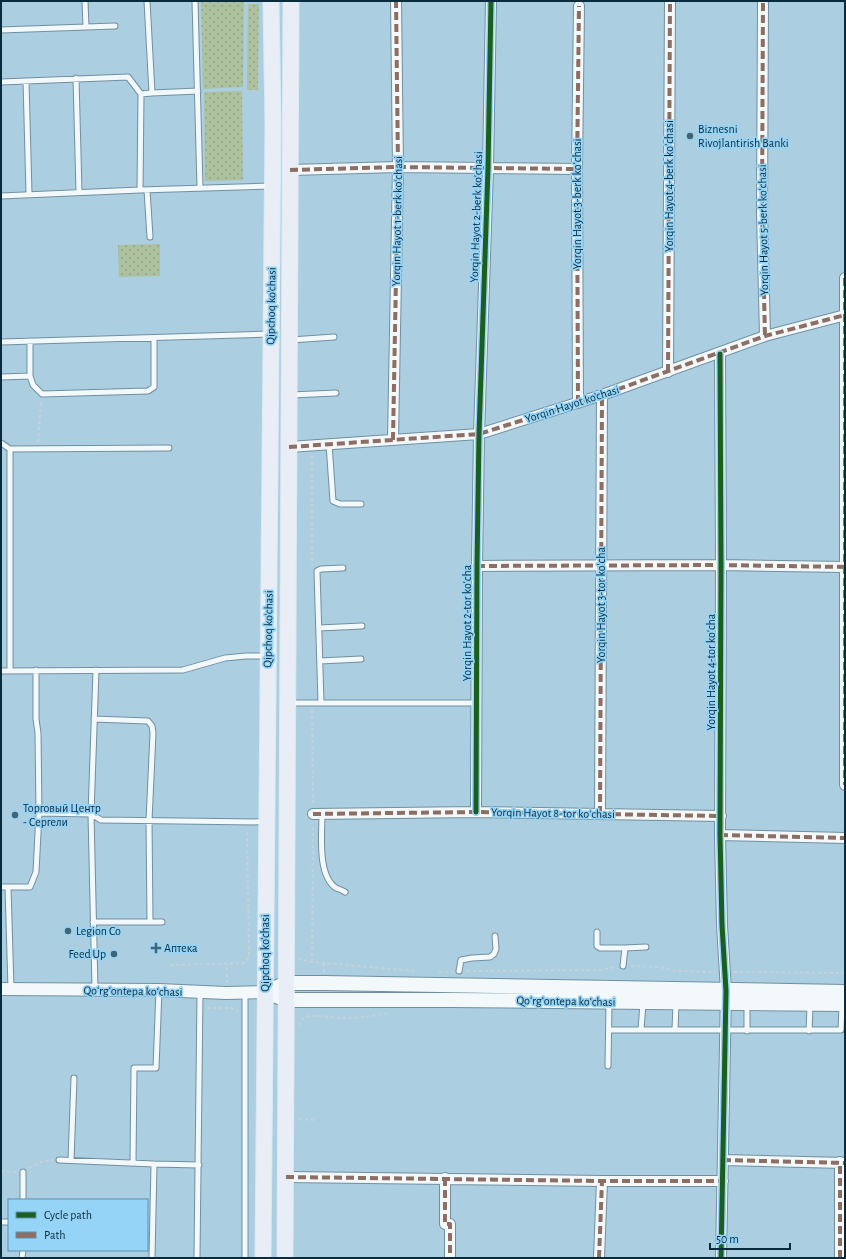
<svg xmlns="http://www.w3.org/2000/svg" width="846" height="1259" font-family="'Alegreya Sans',sans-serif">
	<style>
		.grass { fill: url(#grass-dots) }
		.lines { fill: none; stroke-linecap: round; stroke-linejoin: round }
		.service-casing { stroke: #7090a1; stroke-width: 7 }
		.minor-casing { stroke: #7090a1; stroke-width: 12 }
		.tertiary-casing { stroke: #7090a1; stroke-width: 14 }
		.secondary-casing { stroke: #7090a1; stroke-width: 16 }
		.primary-casing { stroke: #dae9f2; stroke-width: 17 }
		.path { stroke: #c6d2d8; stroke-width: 2; stroke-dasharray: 3 3; stroke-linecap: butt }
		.service { stroke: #f3f8fa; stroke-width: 5 }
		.minor { stroke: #f3f8fa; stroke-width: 10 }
		.tertiary { stroke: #f3f8fa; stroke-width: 12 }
		.secondary { stroke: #f3f8fa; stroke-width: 14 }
		.primary { stroke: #e9edf5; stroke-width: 15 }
		.quiet { stroke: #8d6e63; stroke-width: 4; stroke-dasharray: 8 4; stroke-linecap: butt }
		.cycleway-casing { stroke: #96d4f7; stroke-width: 8 }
		.cycleway { stroke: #1b5e20; stroke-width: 5 }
		.poi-dot { fill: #416576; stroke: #96d4f7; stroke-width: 1.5 }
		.labels { text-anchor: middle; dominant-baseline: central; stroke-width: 3.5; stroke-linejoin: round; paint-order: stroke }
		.poi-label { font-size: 12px; fill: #082c3c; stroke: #96d4f7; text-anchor: start }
		.street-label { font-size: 12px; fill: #082c3c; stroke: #96d4f7 }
	</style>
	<defs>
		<pattern id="grass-dots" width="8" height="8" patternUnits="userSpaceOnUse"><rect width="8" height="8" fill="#adc19e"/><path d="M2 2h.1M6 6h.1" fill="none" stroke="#93a689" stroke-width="1.8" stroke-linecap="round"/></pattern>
	</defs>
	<rect width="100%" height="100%" fill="#accee1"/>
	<path class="grass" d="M201 1H244L243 87 203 89Z
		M248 4H259L258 90H247Z
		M242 91 243 180 205 181 204 92Z
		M160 244V276L119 277 118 245Z"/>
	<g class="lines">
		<defs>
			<path id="service" d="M147 1 152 93 141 94 140 190 271 186
				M195 1 200 188
				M86 27 115 26
				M1 30 86 27 85 1
				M76 78 79 192
				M26 81 29 194
				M1 82 128 77 141 94
				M152 93 198 91
				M147 190 150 237
				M1 196 140 190
				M291 340 334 337
				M30 341V376
				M1 342 270 334
				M1 377 30 376 33 385 42 394 148 391 154 387V338
				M291 395 336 393
				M1 443 10 449 169 448
				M329 444 333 501 340 504H361
				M10 449V671
				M319 628 362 626
				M320 661 361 659
				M1 671 183 670 225 658 246 656H266
				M289 703H477
				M321 703 317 571 321 569 343 568
				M39 813 91 814 101 820 265 822
				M322 814C322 834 317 875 336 888 339 889 342 890 345 892
				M1 887H30L36 872 39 813 38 733 36 719V670
				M8 887 11 989
				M93 922H150L149 821 153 733 152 726 148 721 94 719
				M150 922H162
				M597 932V946L600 948H625L623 966
				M625 948 646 947
				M459 971 461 960 472 958 490 957 494 954 496 949 495 936
				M95 989 91 814 96 670
				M609 1030H841L842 1006
				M641 1030 643 1003
				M675 1030 676 1003
				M747 1031V1004
				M809 1031 810 1006
				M608 1066 609 1003
				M59 1160 154 1164
				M71 1160 74 1078
				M133 1163 134 1068H156L159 990
				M23 1200V1172
				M1 1222H9
				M22 1258 23 1250
				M152 1258 154 1164 199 1165
				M197 1258 200 993
				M245 1258V993"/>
			<path id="minor" d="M763 3 762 212 765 336
				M290 170 398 167 577 169
				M845 278V785
				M720 354 721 565 720 835 722 925 726 991 721 1258
				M668 372 670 1
				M578 403 577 169 579 6
				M393 440 398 167 396 1
				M289 447 479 434 602 395 765 336 845 315
				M477 566 721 565 845 567
				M476 812 477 566 479 434 488 168 491 1
				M313 814 476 812 721 816
				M600 814 602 395
				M720 835 845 838
				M723 1160 845 1163
				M286 1177 602 1181H723
				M445 1178V1224H450V1258
				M599 1258 602 1181
				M840 1258V1162"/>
			<path id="tertiary" d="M1 989 159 990 226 993 265 992"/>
			<path id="secondary" d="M265 992 287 983H324L845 992
				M276 996 287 1000H451L845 1004"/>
			<path id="primary" d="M263 1258 273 123 271 1
				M285 1258 291 1"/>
		</defs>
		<use href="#service" class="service-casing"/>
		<use href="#minor" class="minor-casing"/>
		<use href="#tertiary" class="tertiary-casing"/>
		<use href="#secondary" class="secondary-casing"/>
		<use href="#primary" class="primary-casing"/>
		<path class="path" d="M38 442 41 401
			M312 456V565
			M312 710 313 805
			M298 959 312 962 417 971
			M312 962 313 824
			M170 965 245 963 249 957 247 829
			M631 966 659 967 676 971 716 972
			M467 971 601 970 616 967
			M324 972V963
			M439 972H453
			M734 972 845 973
			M227 983V964
			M207 1008H232L238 1011
			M299 1025C301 1022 301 1019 305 1017 314 1014 335 1018 346 1018 361 1018 375 1015 390 1013
			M299 1119 316 1120
			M29 1168 41 1162 53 1160
			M1 1171 16 1172"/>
		<use href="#service" class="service"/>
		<use href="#minor" class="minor"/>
		<use href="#tertiary" class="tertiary"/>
		<use href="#secondary" class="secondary"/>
		<use href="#primary" class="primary"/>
		<path class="quiet" d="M763 3 762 212 765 336
			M290 170 398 167 577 169
			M845 278V785
			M668 372 670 1
			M578 403 577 169 579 6
			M393 440 398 167 396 1
			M289 447 479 434 602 395 765 336 845 315
			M477 566 721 565 845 567
			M313 814 476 812 721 816
			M600 814 602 395
			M720 835 845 838
			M723 1160 845 1163
			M286 1177 602 1181H723
			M445 1178V1224H450V1258
			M599 1258 602 1181
			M840 1258V1162"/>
		<defs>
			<path id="cycleway" d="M720 354 721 565 720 835 722 925 726 991 721 1258
				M476 812 477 566 479 434 488 168 491 1"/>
		</defs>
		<use href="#cycleway" class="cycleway-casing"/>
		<use href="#cycleway" class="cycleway"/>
	</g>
	<g class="poi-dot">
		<circle cx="690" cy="136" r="4"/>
		<circle cx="15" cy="815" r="4"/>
		<circle cx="68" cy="931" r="4"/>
		<path d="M154 942h4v4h4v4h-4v4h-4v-4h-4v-4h4z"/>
		<circle cx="114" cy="954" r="4"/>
	</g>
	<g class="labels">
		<g class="poi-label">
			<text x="698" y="129">Biznesni<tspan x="698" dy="14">Rivojlantirish Banki</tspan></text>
			<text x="23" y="808">Торговый Центр<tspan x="23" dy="14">- Сергели</tspan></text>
			<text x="76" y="931">Legion Co</text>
			<text x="164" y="948">Аптека</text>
			<text x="106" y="954" text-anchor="end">Feed Up</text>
		</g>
		<g class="street-label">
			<text transform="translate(669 186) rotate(-90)">Yorqin Hayot 4-berk koʻchasi</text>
			<text transform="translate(577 204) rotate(-90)">Yorqin Hayot 3-berk koʻchasi</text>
			<text transform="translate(476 217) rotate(-88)">Yorqin Hayot 2-berk koʻchasi</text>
			<text transform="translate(397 221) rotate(-89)">Yorqin Hayot 1-berk koʻchasi</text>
			<text transform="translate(763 230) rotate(-91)">Yorqin Hayot 5-berk koʻchasi</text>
			<text transform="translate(271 306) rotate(-89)">Qipchoq ko'chasi</text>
			<text transform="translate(572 404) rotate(-18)">Yorqin Hayot ko'chasi</text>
			<text transform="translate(601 605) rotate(-90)">Yorqin Hayot 3-tor koʻcha</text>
			<text transform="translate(467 623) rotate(-90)">Yorqin Hayot 2-tor koʻcha</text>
			<text transform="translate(268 629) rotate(-89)">Qipchoq ko'chasi</text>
			<text transform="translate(711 672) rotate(-90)">Yorqin Hayot 4-tor koʻcha</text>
			<text transform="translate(553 813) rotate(1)">Yorqin Hayot 8-tor koʻchasi</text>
			<text transform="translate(265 953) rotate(-90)">Qipchoq ko'chasi</text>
			<text transform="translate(133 991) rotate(1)">Qoʻrgʻontepa koʻchasi</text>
			<text transform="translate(566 1001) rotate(1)">Qoʻrgʻontepa koʻchasi</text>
		</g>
	</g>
	<rect width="846" height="1259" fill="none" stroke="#082c3c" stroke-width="4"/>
	<rect x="8" y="1199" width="140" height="52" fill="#96d4f7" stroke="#5d91ac"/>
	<rect x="16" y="1212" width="20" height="6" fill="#1b5e20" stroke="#5d91ac"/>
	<text x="44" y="1219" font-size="12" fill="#082c3c">Cycle path</text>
	<rect x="16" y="1232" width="20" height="6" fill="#8d6e63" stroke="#5d91ac"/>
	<text x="44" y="1239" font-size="12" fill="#082c3c">Path</text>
	<path d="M710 1243v6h80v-6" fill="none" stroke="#082c3c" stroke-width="2"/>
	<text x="716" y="1243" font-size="12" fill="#082c3c" stroke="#96d4f7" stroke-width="3" paint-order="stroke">50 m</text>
</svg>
